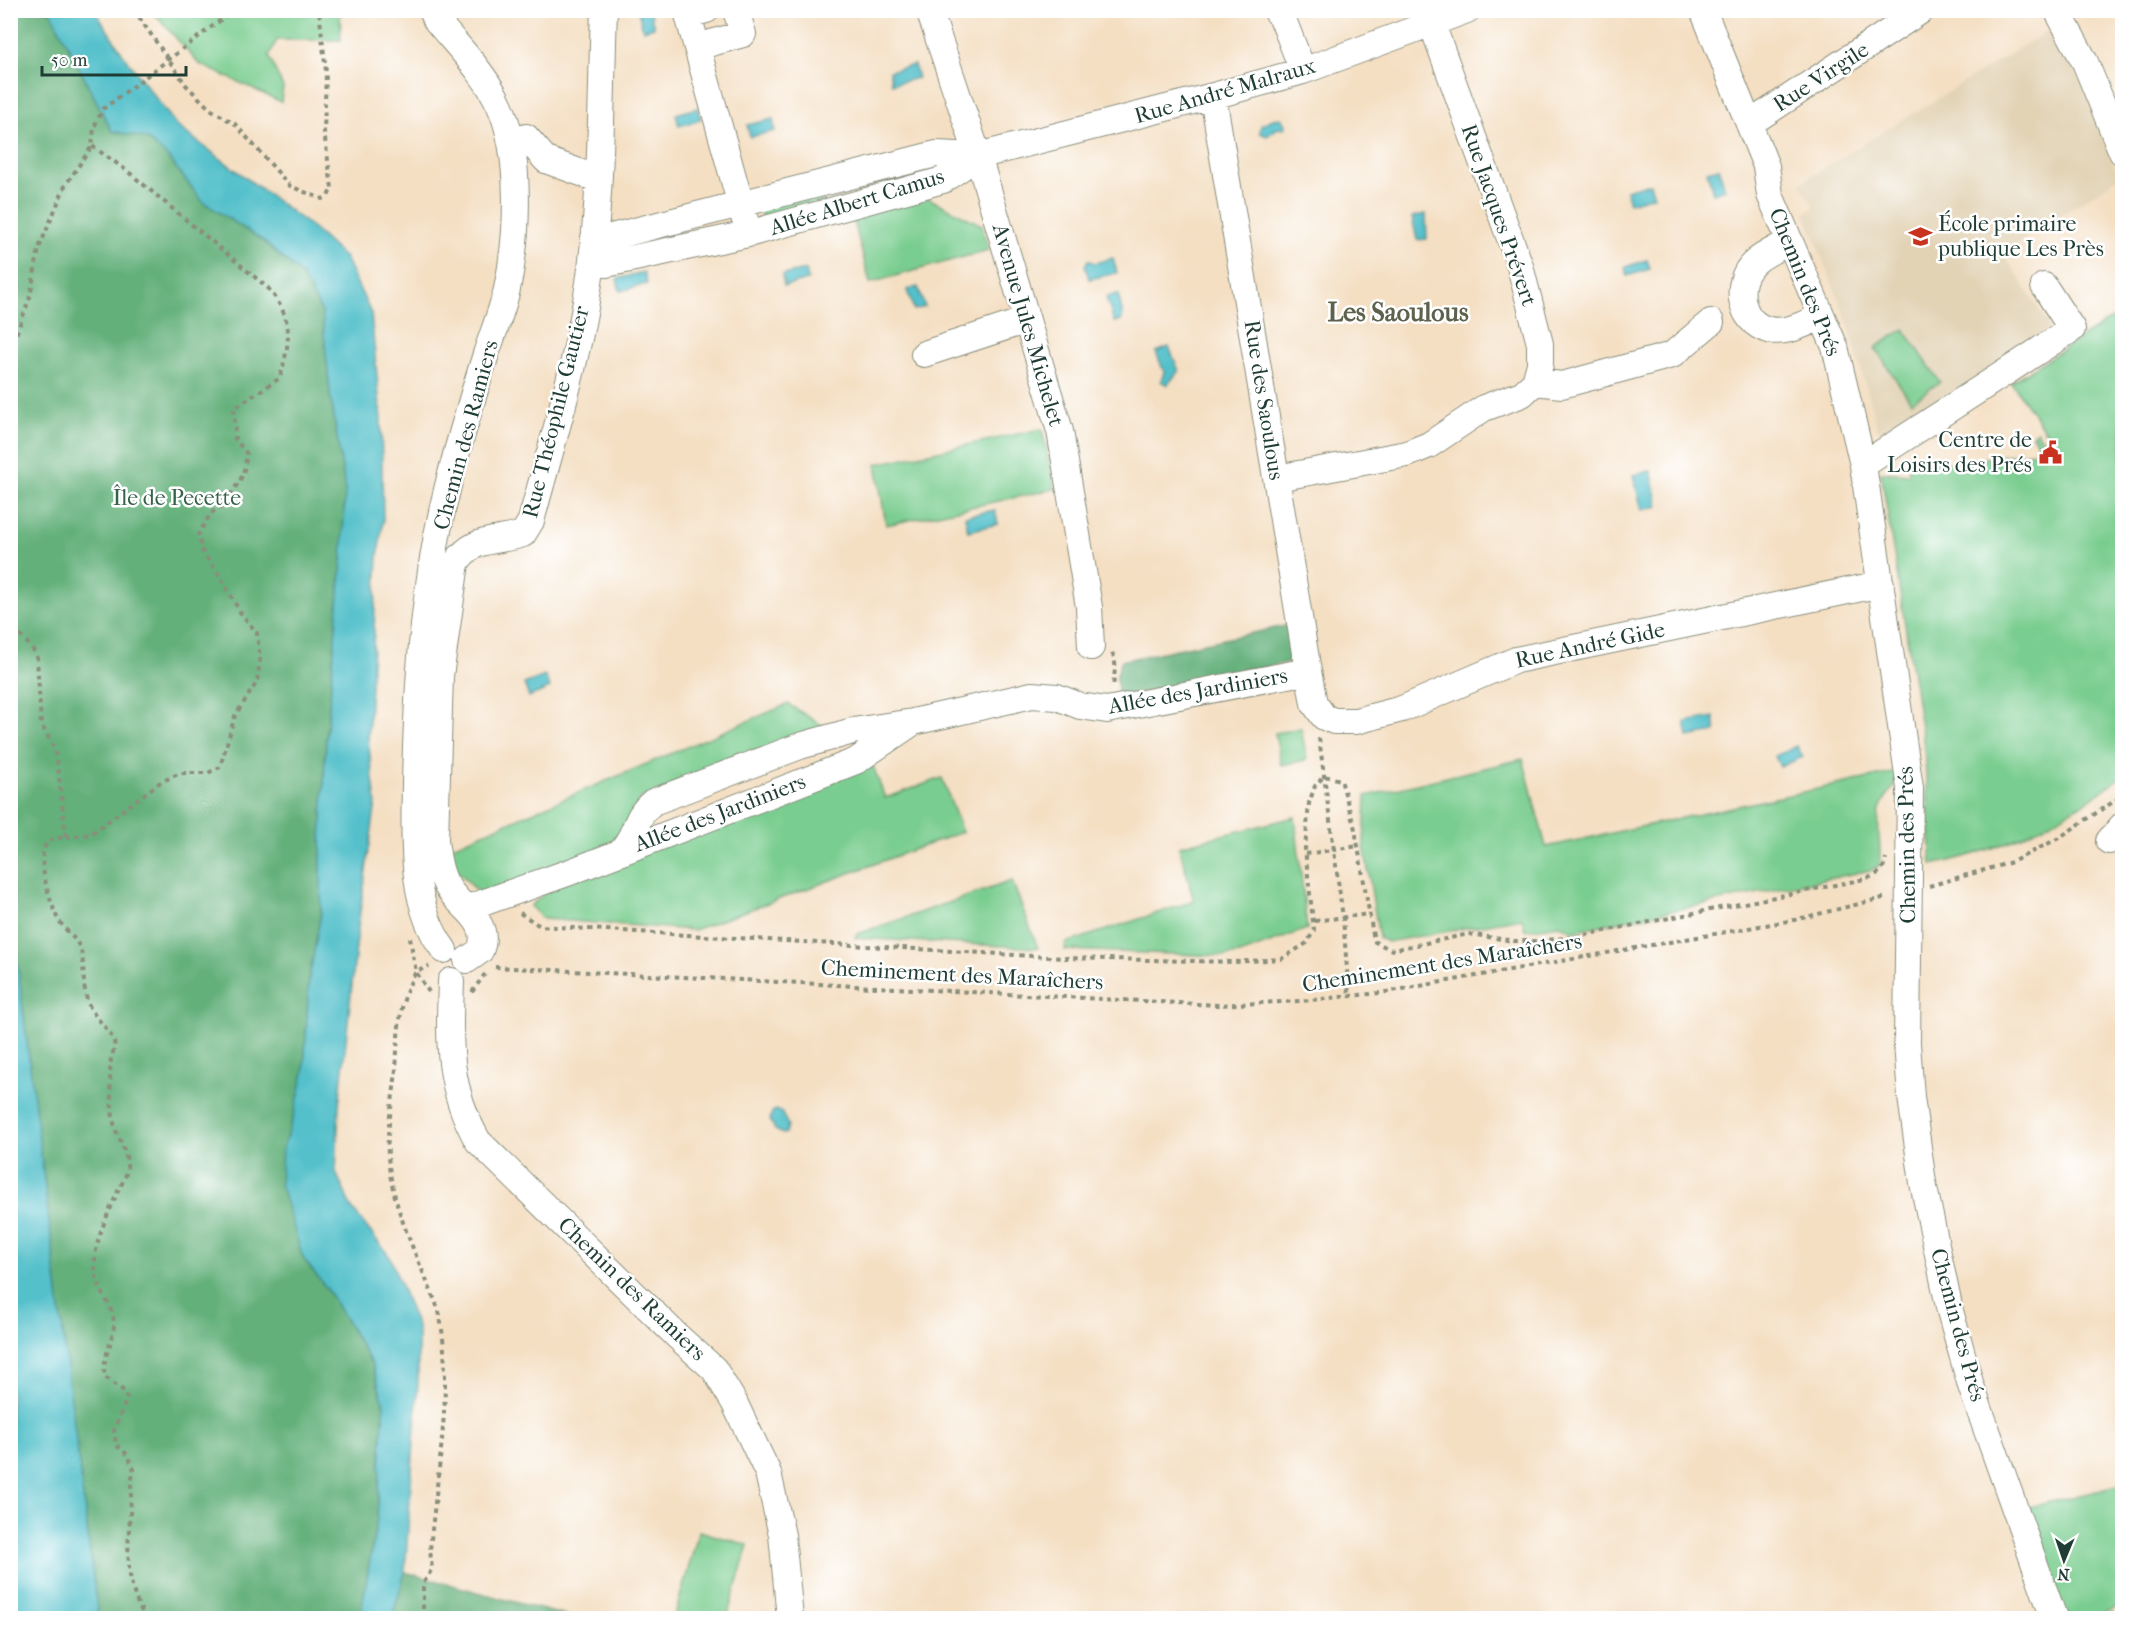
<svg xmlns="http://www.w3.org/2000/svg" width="2133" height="1629" font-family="'IM FELL French Canon',serif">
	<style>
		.built { fill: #e2d3b5 }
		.green { fill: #7acd90; stroke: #4c8562; stroke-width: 1.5 }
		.forest { fill: #63b07a; stroke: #417657; stroke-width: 1.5 }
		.water { fill: #53c0ca; stroke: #397e7f; stroke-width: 1.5 }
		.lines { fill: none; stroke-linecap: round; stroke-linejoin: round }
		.minor-casing { stroke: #8a8e7c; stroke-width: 28 }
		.path { stroke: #8a8e7c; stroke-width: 4; stroke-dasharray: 4.5 4.5; stroke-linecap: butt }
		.minor { stroke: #fff; stroke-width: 26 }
		.labels { text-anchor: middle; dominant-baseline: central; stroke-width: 5; stroke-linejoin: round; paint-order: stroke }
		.street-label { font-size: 22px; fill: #1f3d34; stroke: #fff }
		.poi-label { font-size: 22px; fill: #1f3d34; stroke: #fff; text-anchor: start }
		.park-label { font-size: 22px; fill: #36614b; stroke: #fff }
		.quarter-label { font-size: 26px; font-weight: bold; fill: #5d624d; stroke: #fff }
	</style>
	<rect width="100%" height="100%" fill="#fff"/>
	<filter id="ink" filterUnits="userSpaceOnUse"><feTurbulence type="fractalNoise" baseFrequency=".0167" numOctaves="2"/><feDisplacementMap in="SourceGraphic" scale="12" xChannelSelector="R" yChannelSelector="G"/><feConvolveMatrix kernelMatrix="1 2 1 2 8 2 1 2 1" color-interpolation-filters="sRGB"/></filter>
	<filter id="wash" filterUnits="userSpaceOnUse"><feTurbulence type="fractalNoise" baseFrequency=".008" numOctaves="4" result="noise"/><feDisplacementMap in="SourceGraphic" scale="24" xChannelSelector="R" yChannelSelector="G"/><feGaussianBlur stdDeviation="1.35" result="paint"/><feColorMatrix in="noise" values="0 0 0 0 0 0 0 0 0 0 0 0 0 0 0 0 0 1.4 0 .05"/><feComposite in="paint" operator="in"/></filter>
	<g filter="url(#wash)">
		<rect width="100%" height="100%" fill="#f4dfc3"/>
		<path class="built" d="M2054 27 2086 90 2119 177 2003 253 2050 326 2049 331 1887 435 1878 430 1848 324 1805 214 1814 207 1800 183Z"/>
		<path class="green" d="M152 11H340L341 40H277L269 56 283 87 281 102 199 64Z
			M823 192 824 203 764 219 762 217 759 208Z
			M924 196 982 225 989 250 870 283 852 214Z
			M2122 312V776C2065 821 2003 850 1932 865L1924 746 1881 472 1908 474 1911 459C1924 452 1949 462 1960 470L1963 469V464L1980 462V459L2035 452 2037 443 2032 435 2037 431 2042 439 2050 438 2011 382Z
			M1904 329 1940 382 1911 402 1875 348Z
			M1042 429 1055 489 886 525 876 464Z
			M788 704 828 729 641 798 620 840 482 896 443 856V850Z
			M1301 728 1307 760 1281 765 1275 733Z
			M1523 759 1546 847 1897 772C1895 794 1884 794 1880 810 1875 825 1883 848 1879 866L1871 870 1573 931 1560 925 1525 930 1522 918 1387 942 1379 938 1364 845 1366 796Z
			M873 766 885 798 942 778 962 832 694 930 543 919 530 906 559 881Z
			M1295 817 1307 929 1240 954 1226 956 1065 950 1066 943 1194 901 1179 846Z
			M1012 881 1038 948 855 938 857 934Z
			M2122 1485V1606C2101 1614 2085 1623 2062 1614L2021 1509Z
			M699 1531 748 1545 727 1618H674Z"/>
		<path class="forest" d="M10 11H50L112 131 146 138 167 156 203 202 262 240 301 274 322 312 330 393 345 488 342 560 326 742 321 839V913L309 979 304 1072 293 1119 282 1150 303 1258 327 1289 372 1364 384 1405 377 1519 360 1618H98L10 904Z
			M1290 625 1296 661 1119 697 1116 678 1121 661Z
			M405 1572 573 1618H392Z"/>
		<path class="water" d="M50 11H95L127 60 177 126 309 225 345 258 371 313 381 418 383 520 378 557 368 739 376 802 359 919 339 1106 336 1172 351 1207 390 1257 418 1330V1383L405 1572 392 1618H360L377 1519 384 1404 372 1364 327 1289 303 1258 280 1183 282 1150 293 1119 304 1072 309 979 321 913V839L326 742 342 560 345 488 330 393 322 312 301 274 262 240 203 202 167 156 146 138 112 131Z
			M638 11H650L654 27 643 30Z
			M914 65 918 78 892 84 889 71Z
			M698 108 701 120 679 126 676 114Z
			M1281 118 1286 126 1283 129 1278 128 1267 136 1260 133 1261 125 1273 119Z
			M773 119 775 131 750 137 747 125Z
			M1719 168 1725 189 1713 193 1707 171Z
			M1650 183 1654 196 1629 203 1626 190Z
			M1426 214 1427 239 1417 240 1412 217Z
			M1113 258 1117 273 1089 279 1085 265 1088 260 1095 263Z
			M1647 260 1650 269 1627 276 1625 267Z
			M806 270 808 280 784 286 782 275Z
			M644 272 647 284 620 291 617 279Z
			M918 287 925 307 914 310 907 290Z
			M1118 294 1123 315 1121 321 1114 322 1106 297Z
			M1169 347 1179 371 1167 385 1161 381 1164 372 1156 352Z
			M1651 471 1659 506 1642 510 1633 475Z
			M995 510 998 524 968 531 965 516Z
			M545 676 550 688 529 697 524 684Z
			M1714 717 1716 732 1688 737 1685 722Z
			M1797 746 1803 757 1780 767 1775 756Z
			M10 904 98 1618H11Z
			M776 1110 781 1112 788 1125 786 1133 783 1134 775 1130 770 1120 772 1112Z"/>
	</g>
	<g filter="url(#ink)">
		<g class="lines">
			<defs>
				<path id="minor" d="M432 10 436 20C458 47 486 74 500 106 522 156 518 237 507 289 502 311 493 333 486 354 472 399 458 444 447 490 423 586 417 687 415 785 414 839 410 905 444 950
					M706 10 688 15 745 220
					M929 10 978 156 1060 431 1089 607 1091 647
					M1276 10 1284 22 1303 71
					M1703 10 1766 166 1770 195 1835 347 1863 465 1910 788 1907 1043 1911 1097 1923 1183 1950 1311 1971 1386 2054 1618
					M2057 10 2085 62 2122 152
					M697 47 743 34 736 10
					M1213 96 1308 671 1314 703 1324 717 1334 721H1356L1402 709 1516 660 1881 584
					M1749 124 1922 10
					M526 137 546 160 598 179
					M594 238H607L936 154 978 156 1213 96 1303 71 1467 10
					M1790 241C1779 248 1763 254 1754 263 1733 282 1739 323 1769 330 1787 334 1805 323 1822 317
					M592 262 606 264 748 234 943 180 978 156
					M924 354 1027 320
					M1535 382 1562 385 1672 355 1711 322
					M1863 465 2072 329 2044 286
					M1277 478 1407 454 1429 445 1484 408 1522 394 1535 382 1540 364V344L1520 266 1432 24
					M2109 841 2122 826
					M621 851C638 833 633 818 653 802L800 746 853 731 913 722 1032 695 1057 697 1080 706 1107 710 1308 671
					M468 908 570 872 856 761 909 725
					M467 960 480 951C493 921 458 907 447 886 439 872 437 856 435 840L440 676 456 563C473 536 495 543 523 534L531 521C554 435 582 349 592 260 602 178 601 93 604 10
					M451 981C449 1042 447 1087 478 1141L677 1336 714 1369 734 1402 768 1473 782 1535 790 1618"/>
			</defs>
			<use href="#minor" class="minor-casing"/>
			<path class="path" d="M134 10 186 85 210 109 235 124 290 186 322 199 328 196 332 188 324 132 326 72 319 10
				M10 378 13 343 30 297 39 248 65 186 92 146 94 127 103 109 226 16 228 10
				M10 620C16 637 32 642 37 658L41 724 52 744 57 760 66 837C59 838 50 838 46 845 36 859 50 901 56 915 61 927 72 934 78 944 87 959 80 985 89 1005 94 1018 110 1029 114 1042 116 1050 112 1052 111 1059 109 1074 111 1108 114 1123 117 1140 129 1152 127 1170 126 1177 121 1185 118 1191 108 1215 93 1242 95 1269 96 1289 113 1304 114 1324 114 1342 101 1358 105 1377L125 1392 127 1399 114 1430 116 1445 128 1455 134 1470 131 1481C132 1528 118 1577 146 1618
				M1112 653C1119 665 1112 676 1114 688
				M1319 738 1343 918 1349 995
				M66 837 91 834 159 783 180 773H208L220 767 235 716 257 682 260 659 257 633 240 612 218 573 203 553 198 535 211 513 224 506 243 475 247 454 235 439 234 408 280 378C290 340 295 321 268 288L126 170 92 146
				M1306 854 1358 846
				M1929 886 2012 862 2057 839 2122 796
				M520 913 540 926 1065 958 1234 962 1281 959 1307 943 1314 930 1305 849 1309 803 1315 786 1324 776 1341 780 1355 829 1373 935 1375 942 1392 950 1469 934 1514 941H1538L1574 937 1865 879C1877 875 1883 872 1886 859
				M1315 921 1369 914
				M410 938 416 972 429 992
				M495 967 1217 1005 1301 1001 1380 993 1794 920 1887 897
				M472 992 485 974
				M423 1618V1584L432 1569 430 1550C437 1472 454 1388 439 1311 420 1261 391 1209 388 1155 386 1126 394 1098 396 1069 398 1036 398 1001 416 972L429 966
				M2101 1618 2122 1610"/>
			<use href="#minor" class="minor"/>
		</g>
	</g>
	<defs>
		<symbol id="school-bare" viewBox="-9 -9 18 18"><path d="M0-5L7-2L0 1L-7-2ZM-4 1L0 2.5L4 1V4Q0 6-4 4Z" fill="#c8321e" stroke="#fff" stroke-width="2.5" paint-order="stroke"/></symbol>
		<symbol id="civic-bare" viewBox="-9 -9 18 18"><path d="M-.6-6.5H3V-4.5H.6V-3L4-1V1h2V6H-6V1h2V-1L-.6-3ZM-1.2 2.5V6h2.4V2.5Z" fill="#c8321e" stroke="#fff" stroke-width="2.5" paint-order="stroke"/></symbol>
	</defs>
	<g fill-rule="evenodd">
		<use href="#school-bare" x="1904" y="220" width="33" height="33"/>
		<use href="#civic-bare" x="2034" y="436" width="33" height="33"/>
	</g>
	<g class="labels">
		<g class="street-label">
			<text transform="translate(1821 77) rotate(-33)">Rue Virgile</text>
			<text transform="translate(1225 91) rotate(-16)">Rue André Malraux</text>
			<text transform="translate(857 202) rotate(-17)">Allée Albert Camus</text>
			<text transform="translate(1499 215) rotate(71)">Rue Jacques Prévert</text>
			<text transform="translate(1805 282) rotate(68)">Chemin des Prés</text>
			<text transform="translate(1028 325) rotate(74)">Avenue Jules Michelet</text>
			<text transform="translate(1264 400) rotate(81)">Rue des Saoulous</text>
			<text transform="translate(556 412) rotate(-76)">Rue Théophile Gautier</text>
			<text transform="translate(466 435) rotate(-75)">Chemin des Ramiers</text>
			<text transform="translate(1590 645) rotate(-12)">Rue André Gide</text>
			<text transform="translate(1198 691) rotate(-10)">Allée des Jardiniers</text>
			<text transform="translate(720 813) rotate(-21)">Allée des Jardiniers</text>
			<text transform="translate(1907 845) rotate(-91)">Chemin des Prés</text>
			<text transform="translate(1442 963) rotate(-9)">Cheminement des Maraîchers</text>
			<text transform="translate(962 975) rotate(3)">Cheminement des Maraîchers</text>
			<text transform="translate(632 1289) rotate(44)">Chemin des Ramiers</text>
			<text transform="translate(1958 1325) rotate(75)">Chemin des Prés</text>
		</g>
		<g class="poi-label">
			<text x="1938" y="224">École primaire<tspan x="1938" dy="25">publique Les Près</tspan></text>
			<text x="2032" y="440" text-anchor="end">Centre de<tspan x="2032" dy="25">Loisirs des Prés</tspan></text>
		</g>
		<g class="park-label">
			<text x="177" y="498">Île de Pecette</text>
		</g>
		<g class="quarter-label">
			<text x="1398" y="312">Les Saoulous</text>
		</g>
	</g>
	<rect width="2133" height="1629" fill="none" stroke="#fff" stroke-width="36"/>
	<g transform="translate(2064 1560) rotate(182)" stroke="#ffffff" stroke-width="4.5" paint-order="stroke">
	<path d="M0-4.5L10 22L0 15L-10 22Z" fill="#1f3d34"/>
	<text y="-9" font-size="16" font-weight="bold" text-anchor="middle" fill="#1f3d34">N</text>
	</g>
	<path d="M42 66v9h144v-9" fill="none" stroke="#1f3d34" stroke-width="3"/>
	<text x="51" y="66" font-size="18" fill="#1f3d34" stroke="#ffffff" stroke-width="4.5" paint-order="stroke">50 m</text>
</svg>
